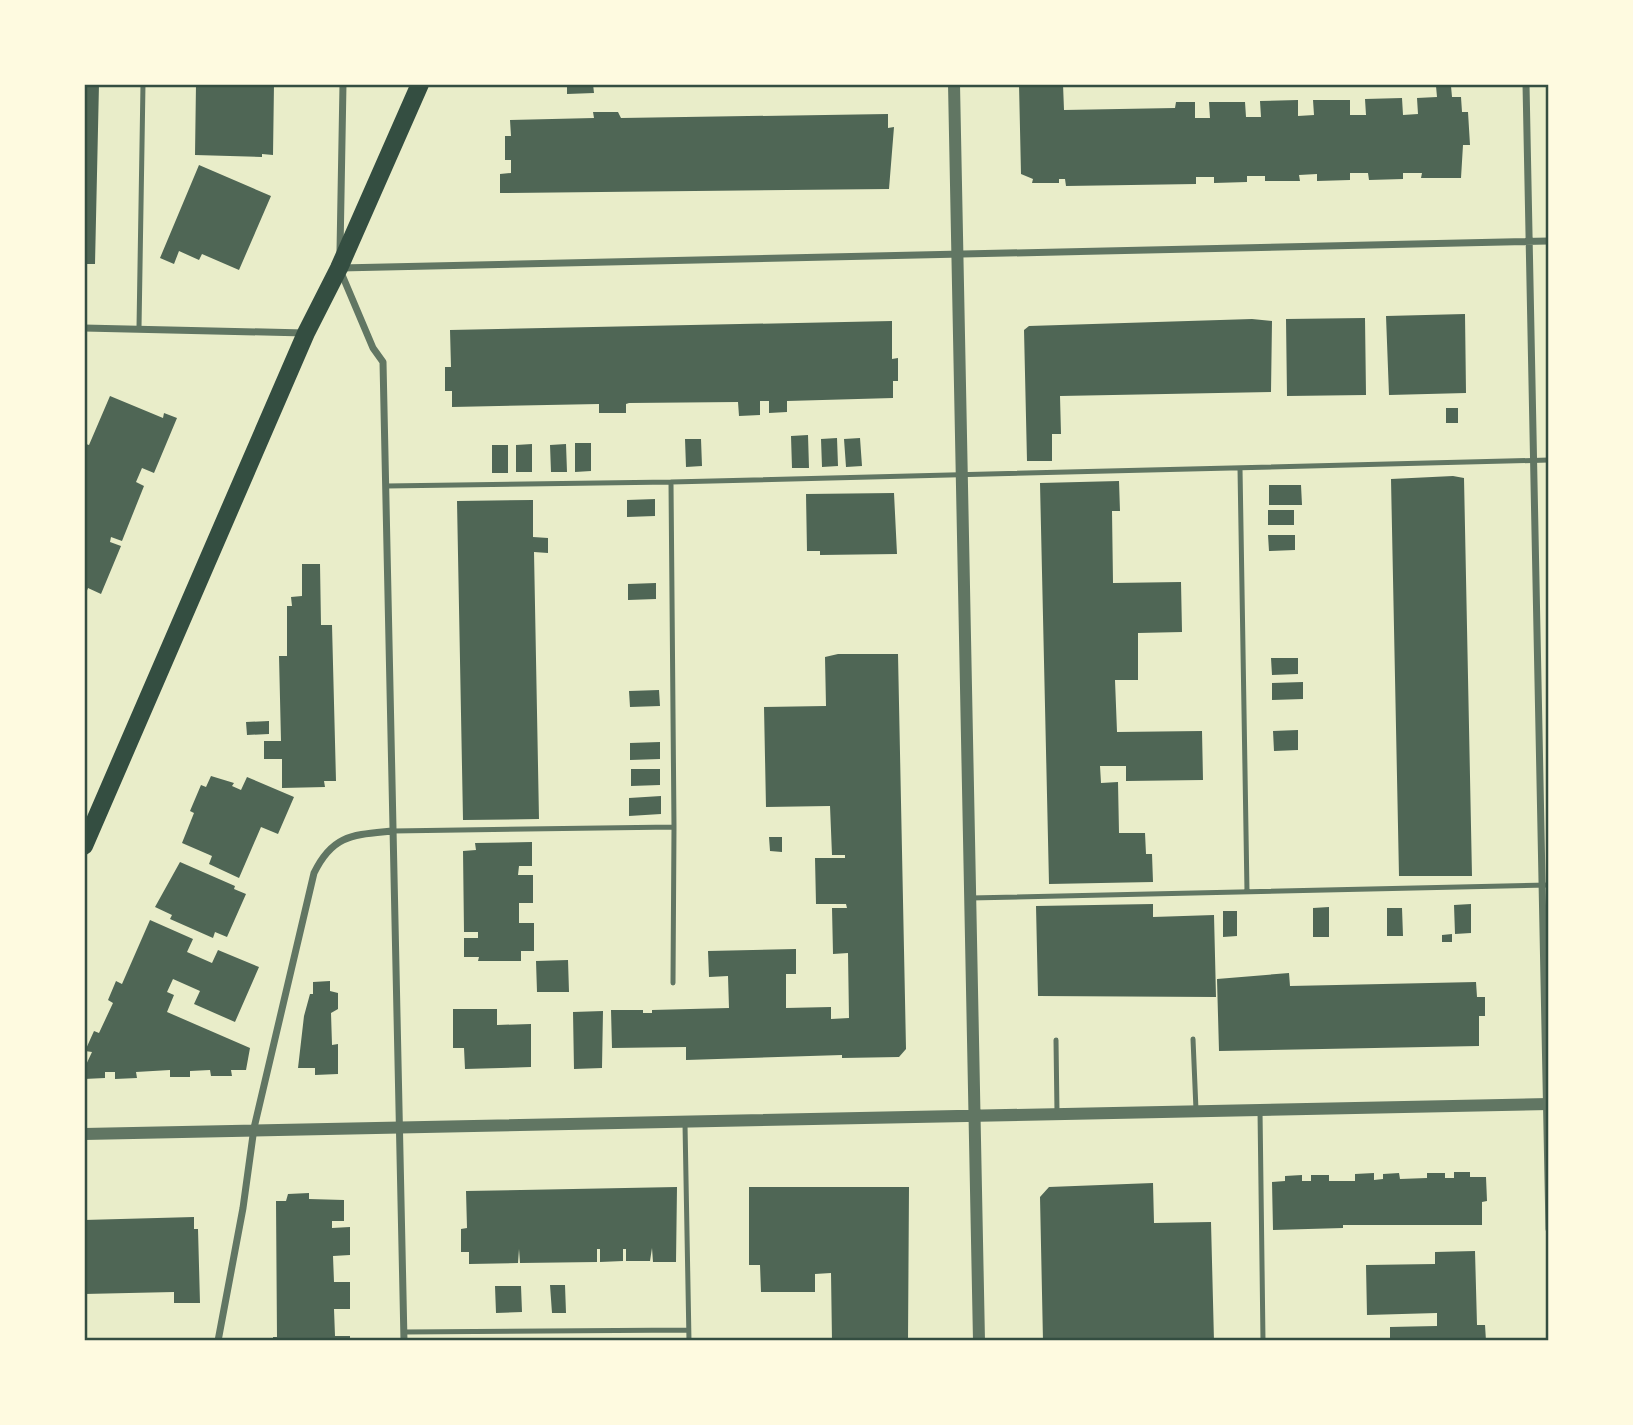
<svg xmlns="http://www.w3.org/2000/svg" width="1633" height="1425" font-family="'Asap Condensed',sans-serif">
	<style>
		.building { fill: #4f6655 }
		.lines { fill: none; stroke-linecap: round; stroke-linejoin: round }
		.service { stroke: #617663; stroke-width: 5 }
		.minor { stroke: #617663; stroke-width: 7 }
		.tertiary { stroke: #617663; stroke-width: 12 }
		.primary { stroke: #344e41; stroke-width: 18 }
		.neatline { fill: none; stroke: #344e41; stroke-width: 2.5 }
	</style>
	<rect width="100%" height="100%" fill="#e9edc9"/>
	<path class="building" d="M84 84H99L95 264H84Z
		M196 84H274L273 155 262 154V157L195 155Z
		M567 84H593L594 93 567 94Z
		M1019 84H1063L1064 110 1175 108 1176 102H1195V118H1210L1209 102H1245L1246 117H1261L1260 101 1298 100V116L1314 115 1313 100H1350V115H1366L1365 99 1402 98 1403 115 1418 114 1417 98 1437 97 1436 86H1451L1452 97H1461L1462 112H1468L1470 145H1463L1461 178H1421L1422 173H1403V179L1369 180 1368 173H1350V180L1317 181V174L1299 175 1300 181H1265V176H1247V182L1214 183V177H1196V184L1066 186 1065 179H1059V183H1032L1033 179 1021 174Z
		M593 112H618L621 118 888 114V128L894 127 889 189 500 193V174L511 173V160H505V136H511L510 120 594 118Z
		M199 165 271 196 239 270 202 254 199 260 179 251 174 264 160 258Z
		M1465 314 1466 393 1389 395 1386 316Z
		M1365 318 1366 395 1287 396 1286 319Z
		M1252 319 1272 321 1271 392 1060 396 1061 434H1052V461H1027L1024 330 1029 326Z
		M892 321V359L898 358V381H893V398L787 401V412L769 413V401H760V415L739 416 738 402 629 403 626 404V413H599V404L452 407V391H445V367H451L450 330Z
		M110 396 163 418 164 413 177 418 154 473 142 468 136 482 144 486 122 541 111 537 110 542 121 546 101 594 88 588 84 598V448L86 444 89 445Z
		M1446 408H1458V423H1446Z
		M808 435 809 468H792L791 436Z
		M837 438 838 466 822 467 821 439Z
		M860 438 862 466 846 467 844 439Z
		M685 439H701L702 466 686 467Z
		M575 443H591V471L575 472Z
		M532 444V472H516V445Z
		M566 444 567 472H551L550 445Z
		M492 445H508V473H492Z
		M1453 476 1464 478 1472 876H1399L1391 479Z
		M1119 481 1120 511H1112L1113 583 1181 582 1182 632 1138 633V680H1115L1117 732 1202 731 1203 780 1126 781V766H1100L1101 783 1118 782 1119 833H1145L1146 854H1152L1153 882 1049 884 1040 483Z
		M1269 485H1301L1302 505H1269Z
		M894 493 897 554 820 555V551H807L806 494Z
		M655 499V516L627 517V500Z
		M533 500V537L548 538V553L534 552 539 819 463 820 457 501Z
		M1268 510H1294V525H1268Z
		M1268 535H1295V550L1269 551Z
		M302 564H320L321 625H332L336 781H324L325 787 282 788V759H264V741H281L279 656H287V606H292L291 597 302 596Z
		M656 583V599L628 600V584Z
		M838 654H898L906 1049 899 1057 842 1058V1055L686 1060V1047L612 1048 611 1010H643V1013H652V1010L729 1008 728 976 709 977 708 951 796 949V974H786V1008L831 1007V1019L849 1018 848 953 833 954 832 908H847L846 904H816L815 858H845V855H832L830 806 766 807 764 707 826 706 825 657Z
		M1271 658H1298V674L1272 675Z
		M1303 682V699L1272 700V683Z
		M659 690 660 706 630 707 629 691Z
		M269 721V734L247 735 246 722Z
		M1298 730V750L1274 751 1273 731Z
		M660 742V759L630 760V743Z
		M631 769H660V785L631 786Z
		M211 776 234 783 232 786 241 790 247 777 294 797 278 834 261 827 239 878 209 864 212 856 182 843 194 813 190 811 201 785 206 787Z
		M661 796V814L629 816V798Z
		M769 837H782V852L770 851Z
		M532 842V866H519L518 875H533V903H519V923H534V951H521V961H478L479 957H464V938H478V932H464L463 851 476 850 475 843Z
		M180 862 235 886 234 889 246 894 227 937 215 932 213 938 170 919 172 915 155 907Z
		M1153 904V917L1214 915 1216 997 1038 996 1036 906Z
		M1471 904V933L1455 934 1454 905Z
		M1329 907V937H1313V908Z
		M1387 908H1402L1403 936H1387Z
		M1223 911H1237V936L1223 937Z
		M150 920 193 939 187 952 212 963 218 950 259 967 235 1022 194 1004 200 991 173 979 167 992 174 995 167 1012 250 1048 246 1070H231L232 1076H211L210 1070 190 1071V1077H170V1070L136 1072 137 1078 115 1079V1072H105V1078L84 1079V1069L92 1052 85 1051 94 1031 99 1033 113 1003 108 1000 116 981 122 984Z
		M1452 934V942H1442V935Z
		M568 960 569 992H537L536 961Z
		M1289 973 1290 986 1476 982 1477 997H1485V1016H1479V1046L1219 1051 1217 979Z
		M330 981V991L338 993V1009L331 1013 332 1045 338 1044V1074L315 1075V1068H298L304 1016 310 994H313V982Z
		M453 1009H497V1025L531 1024V1067L465 1069 464 1048H453Z
		M603 1011 602 1068 574 1069 573 1012Z
		M1454 1172H1470V1177H1486L1487 1201 1482 1202V1225H1343V1228L1273 1230 1272 1182 1285 1181V1176L1302 1175V1181H1311V1175H1329V1181H1355V1174L1374 1173V1180L1383 1179V1174L1399 1173 1400 1179 1427 1178V1173H1445V1178H1454Z
		M1153 1183 1154 1223 1211 1222 1214 1341H1043L1040 1197 1049 1187Z
		M677 1187 676 1262H653L652 1248 650 1261H626V1249H623V1261L600 1262V1249H597V1262L520 1263 519 1249 518 1263 469 1264V1252H461V1229L467 1228 466 1191Z
		M749 1187H909L908 1341H832L831 1273 815 1274V1292H761L760 1265H749Z
		M309 1193V1199L344 1200V1221H332V1228L350 1227V1255L333 1256 334 1282H350V1309H334L335 1336H350V1341H273V1337H277L276 1201H286L288 1194Z
		M194 1217V1229H198L200 1303H174V1292L84 1294V1220Z
		M1475 1251 1477 1325H1485L1486 1341H1390V1327L1437 1326V1313L1367 1315 1366 1265 1435 1264V1252Z
		M550 1285H565L566 1313H552Z
		M495 1286H521L522 1312 496 1313Z"/>
	<g class="lines">
		<path class="service" d="M139 328 143 84
			M1240 468 1247 892
			M386 486 671 482
			M393 831 674 827 671 482 1549 460
			M970 898 1549 885
			M673 983 674 827
			M1193 1039 1196 1110
			M1056 1040 1057 1113
			M1260 1110 1263 1341
			M685 1124 689 1341
			M404 1332 688 1330"/>
		<path class="minor" d="M1526 84 1549 1229
			M340 251 343 84
			M340 268 1549 241
			M340 270 373 348 383 362 404 1341
			M84 328 305 333
			M218 1341 243 1208 254 1128 314 873C333 834 353 835 393 831"/>
		<path class="tertiary" d="M954 84 979 1341
			M84 1134 1549 1104"/>
		<path class="primary" d="M84 846 306 333 339 268 420 84"/>
	</g>
	<rect width="1633" height="1425" fill="none" stroke="#fefae0" stroke-width="172"/>
	<rect x="86" y="86" width="1461" height="1253" class="neatline"/>
</svg>
